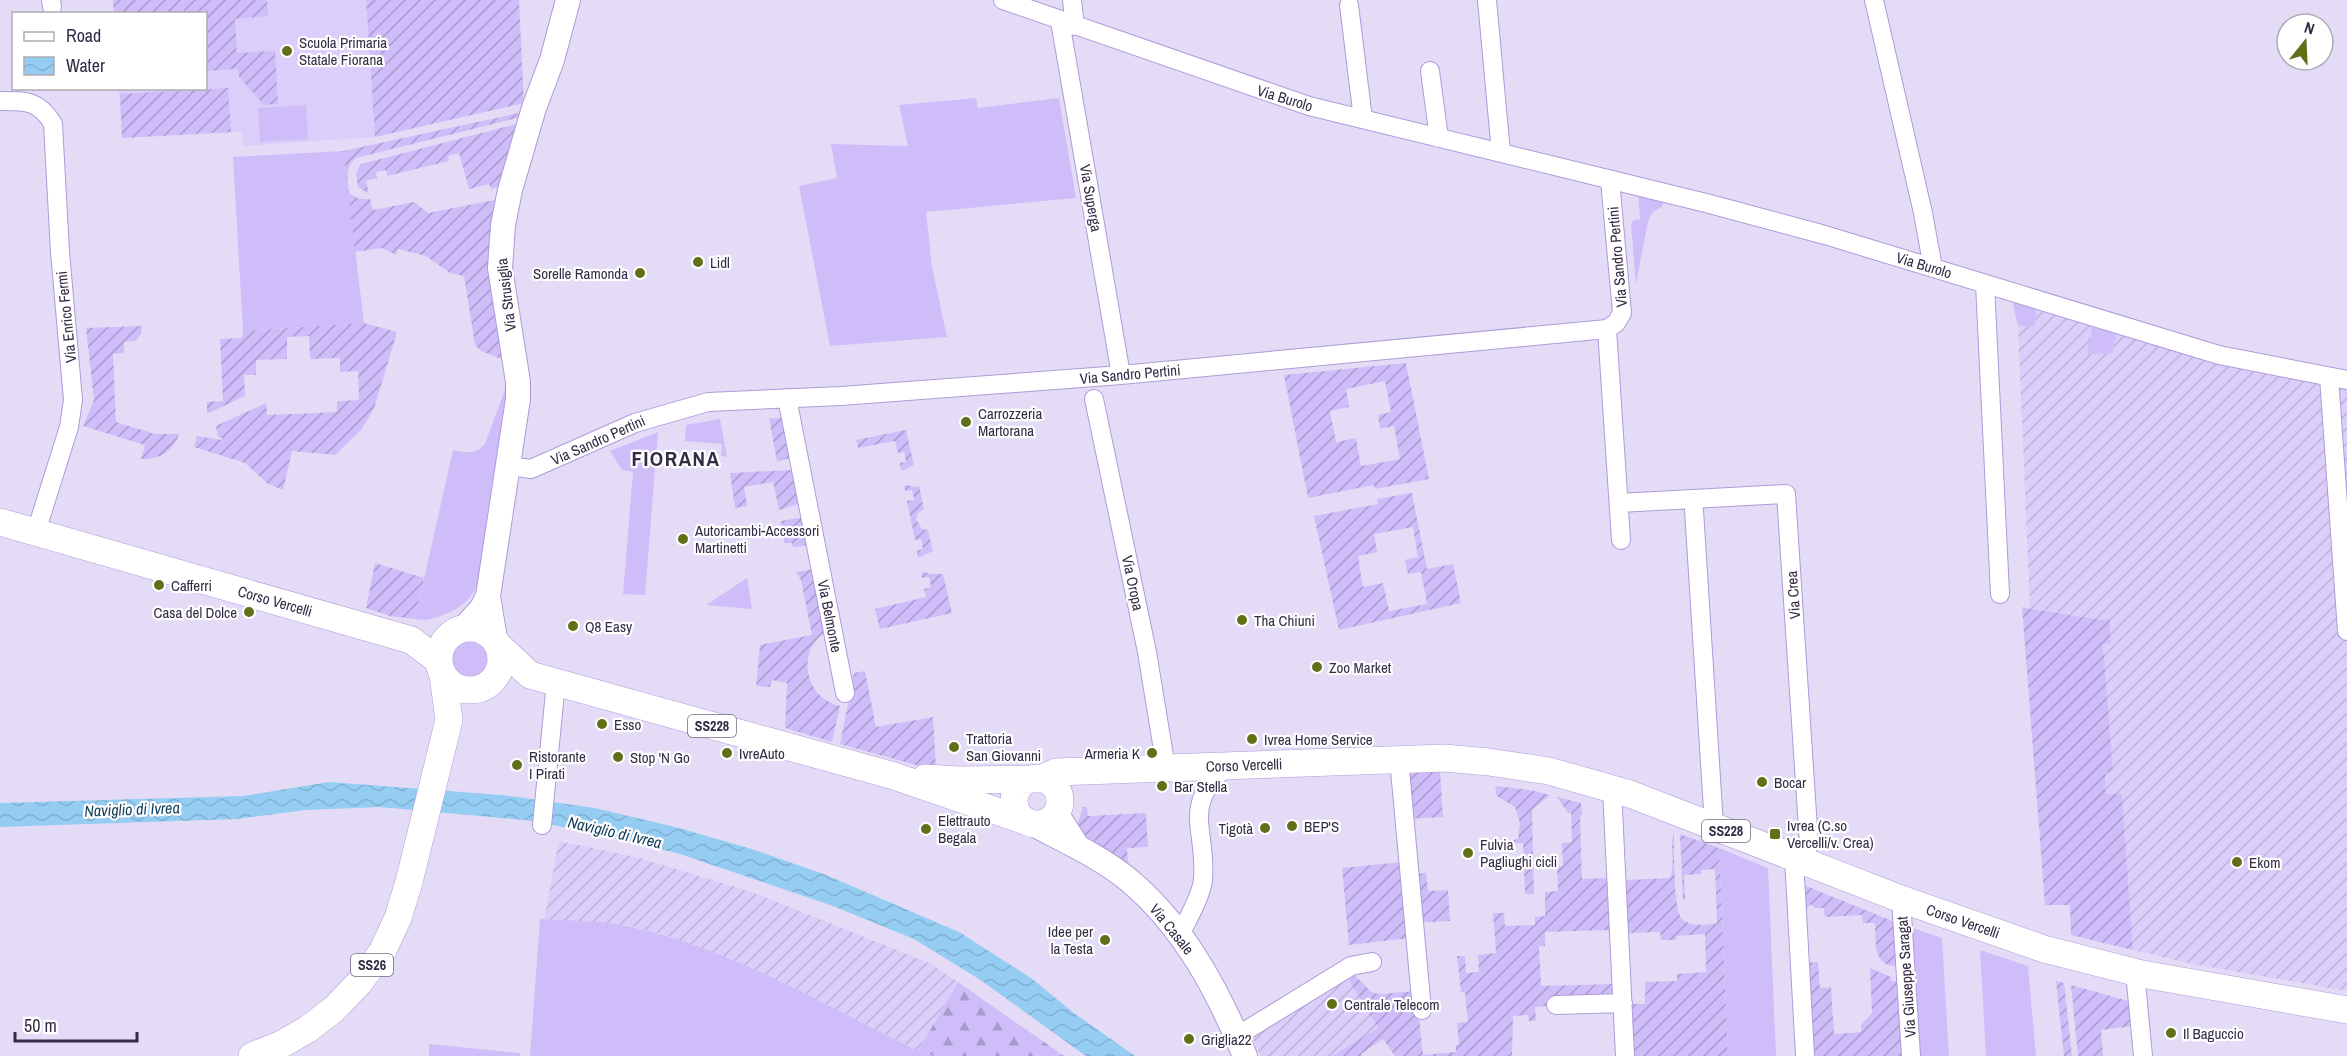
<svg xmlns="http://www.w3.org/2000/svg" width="2347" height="1056" font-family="'Archivo Narrow',sans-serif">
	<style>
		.built { fill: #dbcefa }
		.industrial { fill: url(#industrial-furrows) }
		.grass { fill: #cfbdfa }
		.forest { fill: url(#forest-firs) }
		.garden { fill: url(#garden-furrows); fill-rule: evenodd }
		.water { fill: url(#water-waves) }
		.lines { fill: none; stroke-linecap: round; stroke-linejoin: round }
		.street-casing { stroke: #ae9bd9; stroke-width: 20 }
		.secondary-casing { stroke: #ae9bd9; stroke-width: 26 }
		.primary-casing { stroke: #ae9bd9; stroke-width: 28 }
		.street { stroke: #fff; stroke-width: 18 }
		.secondary { stroke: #fff; stroke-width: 24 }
		.primary { stroke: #fff; stroke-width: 27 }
		.poi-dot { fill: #616f19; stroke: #fff; stroke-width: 2 }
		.labels { text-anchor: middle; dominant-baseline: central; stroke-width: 4.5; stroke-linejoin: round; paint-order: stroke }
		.shield { fill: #fff; stroke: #716b7d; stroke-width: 1.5 }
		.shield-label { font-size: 14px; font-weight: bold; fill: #342c45 }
		.poi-label { font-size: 15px; fill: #342c45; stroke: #fff; text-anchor: start }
		.street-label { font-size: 15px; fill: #342c45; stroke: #fff }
		.water-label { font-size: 16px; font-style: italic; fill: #103c55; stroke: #fff }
		.district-label { font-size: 21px; font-weight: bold; letter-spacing: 1.5px; fill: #342c45; stroke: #fff }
	</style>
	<defs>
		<pattern id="industrial-furrows" width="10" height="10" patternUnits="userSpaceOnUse" patternTransform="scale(1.5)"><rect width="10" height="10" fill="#dbcefa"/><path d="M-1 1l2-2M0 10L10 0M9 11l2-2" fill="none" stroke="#bdb1d8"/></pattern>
		<pattern id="forest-firs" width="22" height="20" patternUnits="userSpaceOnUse" patternTransform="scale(1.5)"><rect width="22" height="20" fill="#cfbdfa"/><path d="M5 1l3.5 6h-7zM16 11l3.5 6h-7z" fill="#a99acc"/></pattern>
		<pattern id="garden-furrows" width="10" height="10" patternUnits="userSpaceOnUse" patternTransform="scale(1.5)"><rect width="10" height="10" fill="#cfbdfa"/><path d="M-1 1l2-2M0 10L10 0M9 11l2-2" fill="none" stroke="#a99acc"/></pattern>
		<pattern id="water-waves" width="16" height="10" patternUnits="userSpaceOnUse" patternTransform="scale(1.5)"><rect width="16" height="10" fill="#94ccf2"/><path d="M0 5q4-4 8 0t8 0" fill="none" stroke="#80afd1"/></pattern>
	</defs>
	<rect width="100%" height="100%" fill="#e4dcf7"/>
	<path class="built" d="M113 0H366L375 137 243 146 242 132 122 138 119 89 206 88V14L114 13Z"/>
	<path class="industrial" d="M2013 303 2033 307 2097 327 2211 359 2347 387V991L2193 964 2133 950 2122 794 2106 795 2105 771H2113L2103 643 2109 619 2102 620 2030 608 2018 326Z
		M559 841 640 858 752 892 929 963 958 982 918 1051 912 1048 737 962 665 935 629 926 544 919Z
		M1345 974 1378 1028 1332 1056H1261L1250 1033Z"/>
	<path class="grass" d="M976 98 978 108 1059 98 1076 198 926 212 932 267 947 337 830 346 799 186 837 178 831 144 908 146 899 105Z
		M306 105 308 139 260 142 258 108Z
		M343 151 364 323 243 331 233 157Z
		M1638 194 1664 200 1662 207 1653 212 1648 221 1636 284 1631 224 1634 220 1640 219Z
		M2013 303 2033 307 2037 315 2034 326H2018Z
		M2091 327 2117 333 2112 353 2088 354V337H2092Z
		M513 380 486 569C473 596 467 607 438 617 430 620 423 621 415 619L453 450C466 453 477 454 485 444L508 381Z
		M720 419 727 457 721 456 722 444 685 441 686 425Z
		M658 432 645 595 623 594 633 472 622 470 610 451Z
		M747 578 752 609 706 605Z
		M450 660a20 20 0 1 1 40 0a20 20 0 1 1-40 0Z
		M1719 848 1768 868 1776 1056H1728Z
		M540 919C570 921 602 920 631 927 729 948 822 1004 912 1048L933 1056H530Z
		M1907 926 1942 938 1949 1056H1916Z
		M1980 950 2028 966 2036 1056H1986Z
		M429 1044 520 1053V1056H429Z"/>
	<path class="forest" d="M958 982 1064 1056H933L918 1051Z"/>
	<path class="garden" d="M113 0H267L268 16 235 19 237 53 275 51 278 104 264 105 239 77 238 69 206 71V14L114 13Z
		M366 0H519L524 103 375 137Z
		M228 88 231 132 122 138 120 94Z
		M528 111 529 115 356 158C344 167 348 180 349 193L359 199H370L373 210 414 202 428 213 505 198 504 360 481 351 475 345 464 276 450 273 426 256 398 249 396 255 382 248 355 252 343 151Z
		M525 122 505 185 491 189 489 184 469 189 459 153 448 156 449 161 387 176 386 170 376 172 377 178 366 181 369 194 358 187 356 173 361 164Z
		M364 323 397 332 374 409 361 430 335 455 292 451 283 490 268 484 245 463 194 447 197 436 222 440V438L218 437 216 426 266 403 267 415 337 412V401L359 400 358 371 340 372V358L310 359 309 336 287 337V359L256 360V375H244L245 396 209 413 207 412V402L223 401 220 339 242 338 243 331Z
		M142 326 141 334 136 341 124 342V353L113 354 116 422 155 434H179C174 451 159 460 141 459L145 445 83 426 94 400 86 328Z
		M1406 363 1429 479 1375 489 1374 485 1308 498 1284 375ZM1385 381 1391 412 1378 415 1380 429 1394 426 1400 459 1361 466 1356 438 1336 442 1330 411 1349 407 1346 389Z
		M769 418H785L792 457 777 462Z
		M906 430 914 465C909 466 906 470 901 471L900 463 906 462 904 452 898 453 895 441 858 448 856 440Z
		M791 470 795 471 802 503 779 510 773 482 744 487 747 506 735 508 730 473Z
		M908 485 913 487 919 486 924 509 918 513 916 519 922 529 928 530 933 551 918 558 917 551 923 549 921 539 915 540 907 501 914 500 912 490 905 491 904 486Z
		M1412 493 1427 569 1453 564 1461 603 1339 630 1314 516 1378 504 1377 499ZM1413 527 1418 557 1405 560 1408 574 1421 572 1427 604 1389 611 1383 583 1363 587 1358 556 1377 552 1374 534Z
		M798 518H803L808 545 793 547 792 543H784L781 521Z
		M375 563 424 578 415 619 390 616 366 608Z
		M814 569 826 632C795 651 805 698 840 706L832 742 785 728 787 683 772 680 770 687 756 686 760 645 812 635 801 580 796 572Z
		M925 572 930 574H943L952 613 880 629 875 609 926 597 924 589 931 587 929 577 922 578 921 573Z
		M2022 607 2102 620 2109 619 2111 643 2103 644 2113 771 2105 772 2106 794H2122L2133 950 2071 935 2070 905H2045Z
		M865 671 876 727 933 717 936 768 923 767 840 744 854 673Z
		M1440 771 1443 817 1407 819 1403 774Z
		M1495 786 1530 790 1550 795 1532 810 1534 894H1525L1523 843 1498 844 1518 839 1520 823 1515 807 1497 796Z
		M1557 797 1581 803 1582 815 1580 816 1582 879 1610 878 1612 930 1545 932V946H1539L1541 986 1614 984V1001L1535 1007 1536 1021H1529L1528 1015 1513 1016 1512 1056H1395L1383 1039 1361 1054 1362 1056H1332L1378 1028 1345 974 1351 971 1371 992 1379 994 1416 991 1423 1055 1456 1052V1045H1459L1457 1023 1468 1022 1465 993 1461 992 1457 956H1465L1466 973 1479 972 1478 955 1496 953 1493 913H1504L1505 926 1535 925V917L1545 916V892L1558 891 1557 867 1563 866 1562 843 1572 842 1571 813H1568Z
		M1083 807H1087L1088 816 1146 813 1148 847 1127 848 1128 865 1111 852 1075 831Z
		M1674 831C1674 847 1673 910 1682 919 1690 927 1707 925 1717 923L1715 869 1701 870V874L1684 875 1685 900H1683L1680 834 1719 848 1728 1056H1633L1631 1004H1645V982L1677 981V974L1706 972 1705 934 1676 936V940H1661L1660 932 1628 933 1625 880 1670 878C1676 863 1669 847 1674 831Z
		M1403 862 1410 938 1349 945 1342 868Z
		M1426 873 1428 891 1448 890 1450 921 1415 923 1412 874Z
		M1801 884 1895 922 1900 966C1872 968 1876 943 1875 923H1863L1862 915 1825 917 1824 908H1815L1810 904 1807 908V915H1802Z
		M1818 962 1820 988 1831 987 1834 1034 1861 1032V1025L1872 1013 1870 968 1891 977V981H1901L1907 1056H1810L1804 963Z
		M2056 981 2064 983 2072 1056H2064Z
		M2071 985 2132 1002 2133 1026 2101 1030 2103 1056H2078Z"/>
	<path class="water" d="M329 782 502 795 595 808 679 828 755 850 826 875 959 932 1031 978 1075 1014 1135 1056H1086L979 979 914 939 833 906 680 854 618 838 553 825 525 820 380 807 305 810 237 819 0 827V803L243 796Z"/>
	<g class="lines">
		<defs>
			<path id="street" d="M51 0 52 7
				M1003 0 1309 106 1706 203 1825 235 2219 355 2347 380
				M1072 0 1075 26
				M1487 0 1501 153
				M1874 0 1923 213 1933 268
				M1349 5 1363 119
				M1060 21 1121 375
				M1430 71 1439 138
				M0 101C26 101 39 100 53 124L60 252 73 400 69 427 36 532
				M1985 284 2000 594
				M1607 329 1621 540
				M2329 377 2347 631
				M787 398 845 693
				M1094 399 1147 652 1166 768
				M508 466 531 469 635 423 708 402 841 396 1121 375 1607 329 1616 323 1622 313 1610 180
				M1619 503 1786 494 1809 844 1803 862
				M1694 510 1714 826
				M1399 759 1422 1010
				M1612 789 1625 1056
				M542 825 556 682
				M1794 858 1805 1056
				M1901 899 1911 1056
				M1180 935C1187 920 1202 895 1203 879 1207 828 1180 807 1228 765
				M2135 972 2143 1056
				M1556 1005 1623 1003
				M1237 1036 1351 966 1372 962"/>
			<path id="secondary" d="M488 596 495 639
				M464 628 482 608 488 596 518 399V382L500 268 503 225 510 190 534 108 552 60 568 0
				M1056 813 1077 846
				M1031 823C1065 841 1101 857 1130 881 1185 928 1218 991 1245 1056"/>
			<path id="primary" d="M0 522 411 640 439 661
				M439 659a31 31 0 1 1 62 0a31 31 0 1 1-62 0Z
				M500 647 530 675 894 776 1028 822
				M925 778 960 780 1035 779
				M1014 801a23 23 0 1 1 46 0a23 23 0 1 1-46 0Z
				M1040 779 1056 772 1444 758 1489 762 1549 771 1630 794 1901 899 2044 949 2142 974 2347 1010
				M252 1056 282 1044 308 1029 334 1009 359 983 382 952 398 918 409 882 449 720 443 675"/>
		</defs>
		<use href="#street" class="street-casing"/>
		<use href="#secondary" class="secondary-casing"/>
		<use href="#primary" class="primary-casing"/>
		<use href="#street" class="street"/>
		<use href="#secondary" class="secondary"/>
		<use href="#primary" class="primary"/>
	</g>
	<g class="poi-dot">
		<circle cx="287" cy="51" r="6"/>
		<circle cx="698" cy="262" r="6"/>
		<circle cx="640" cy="273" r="6"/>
		<circle cx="966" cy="422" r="6"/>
		<circle cx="683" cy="539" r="6"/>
		<circle cx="159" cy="585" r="6"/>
		<circle cx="249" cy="612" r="6"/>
		<circle cx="1242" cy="620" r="6"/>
		<circle cx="573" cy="626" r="6"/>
		<circle cx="1317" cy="667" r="6"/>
		<circle cx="602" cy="724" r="6"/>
		<circle cx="1252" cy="739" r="6"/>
		<circle cx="954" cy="747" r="6"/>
		<circle cx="727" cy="753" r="6"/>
		<circle cx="1152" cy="753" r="6"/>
		<circle cx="618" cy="757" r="6"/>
		<circle cx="517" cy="765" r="6"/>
		<circle cx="1762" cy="782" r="6"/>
		<circle cx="1162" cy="786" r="6"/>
		<circle cx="1292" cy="826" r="6"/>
		<circle cx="1265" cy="828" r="6"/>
		<circle cx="926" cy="829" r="6"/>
		<rect x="1769" y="828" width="12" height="12" rx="3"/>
		<circle cx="1468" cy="853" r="6"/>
		<circle cx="2237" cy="862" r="6"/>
		<circle cx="1105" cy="940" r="6"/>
		<circle cx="1332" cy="1004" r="6"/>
		<circle cx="2171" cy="1033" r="6"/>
		<circle cx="1189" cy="1039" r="6"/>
	</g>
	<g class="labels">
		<g class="shield">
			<rect x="688" y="715" width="48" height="22" rx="4.5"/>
			<rect x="1702" y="820" width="48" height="22" rx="4.5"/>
			<rect x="351" y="954" width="42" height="22" rx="4.5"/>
		</g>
		<g class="shield-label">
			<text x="712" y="726">SS228</text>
			<text x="1726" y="831">SS228</text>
			<text x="372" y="965">SS26</text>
		</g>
		<g class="poi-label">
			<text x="299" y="42">Scuola Primaria<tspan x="299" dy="17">Statale Fiorana</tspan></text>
			<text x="710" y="262">Lidl</text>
			<text x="628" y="273" text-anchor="end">Sorelle Ramonda</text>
			<text x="978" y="413">Carrozzeria<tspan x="978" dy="17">Martorana</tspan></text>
			<text x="695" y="530">Autoricambi-Accessori<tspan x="695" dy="17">Martinetti</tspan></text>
			<text x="171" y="585">Cafferri</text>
			<text x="237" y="612" text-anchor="end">Casa del Dolce</text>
			<text x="1254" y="620">Tha Chiuni</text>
			<text x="585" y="626">Q8 Easy</text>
			<text x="1329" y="667">Zoo Market</text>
			<text x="614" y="724">Esso</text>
			<text x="966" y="738">Trattoria<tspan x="966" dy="17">San Giovanni</tspan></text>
			<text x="1264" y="739">Ivrea Home Service</text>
			<text x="739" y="753">IvreAuto</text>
			<text x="1140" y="753" text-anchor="end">Armeria K</text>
			<text x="529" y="756">Ristorante<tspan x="529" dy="17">I Pirati</tspan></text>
			<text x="630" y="757">Stop 'N Go</text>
			<text x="1774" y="782">Bocar</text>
			<text x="1174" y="786">Bar Stella</text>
			<text x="938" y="820">Elettrauto<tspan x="938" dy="17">Begala</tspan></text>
			<text x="1787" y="825">Ivrea (C.so<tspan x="1787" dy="17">Vercelli/v. Crea)</tspan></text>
			<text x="1304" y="826">BEP'S</text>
			<text x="1253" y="828" text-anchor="end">Tigotà</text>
			<text x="1480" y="844">Fulvia<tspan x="1480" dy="17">Pagliughi cicli</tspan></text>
			<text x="2249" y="862">Ekom</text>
			<text x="1093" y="931" text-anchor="end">Idee per<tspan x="1093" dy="17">la Testa</tspan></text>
			<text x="1344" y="1004">Centrale Telecom</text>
			<text x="2183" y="1033">Il Baguccio</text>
			<text x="1201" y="1039">Griglia22</text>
		</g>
		<g class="street-label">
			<text transform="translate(1285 98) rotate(17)">Via Burolo</text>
			<text transform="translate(1091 198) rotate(80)">Via Superga</text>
			<text transform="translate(1617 257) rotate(-95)">Via Sandro Pertini</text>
			<text transform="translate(1924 265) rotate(17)">Via Burolo</text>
			<text transform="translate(506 295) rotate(-97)">Via Strusiglia</text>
			<text transform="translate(66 317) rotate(-96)">Via Enrico Fermi</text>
			<text transform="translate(1130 374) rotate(-5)">Via Sandro Pertini</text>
			<text transform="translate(598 440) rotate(-24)">Via Sandro Pertini</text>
			<text transform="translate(1133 583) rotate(78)">Via Oropa</text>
			<text transform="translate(1793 595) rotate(-94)">Via Crea</text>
			<text transform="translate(275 601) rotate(16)">Corso Vercelli</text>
			<text transform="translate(830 616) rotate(79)">Via Belmonte</text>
			<text transform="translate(1244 765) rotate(-2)">Corso Vercelli</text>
			<text transform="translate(1963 921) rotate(19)">Corso Vercelli</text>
			<text transform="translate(1172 929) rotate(51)">Via Casale</text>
			<text transform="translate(1906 977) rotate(-94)">Via Giuseppe Saragat</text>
		</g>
		<g class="water-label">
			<text transform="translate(132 809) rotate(-2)">Naviglio di Ivrea</text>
			<text transform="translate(615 832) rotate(13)">Naviglio di Ivrea</text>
		</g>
		<g class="district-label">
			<text x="676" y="458">FIORANA</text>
		</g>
	</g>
	<rect x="12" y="12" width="195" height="78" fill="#ffffff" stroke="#aeabb5" stroke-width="1.5"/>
	<rect x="24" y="32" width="30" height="9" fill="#ffffff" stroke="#aeabb5" stroke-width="1.5"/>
	<text x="66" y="42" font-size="18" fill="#342c45">Road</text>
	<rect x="24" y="57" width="30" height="18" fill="url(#water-waves)" stroke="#aeabb5" stroke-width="1.5"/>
	<text x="66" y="72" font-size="18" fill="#342c45">Water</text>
	<g transform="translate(2305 42) rotate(18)"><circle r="28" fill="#ffffff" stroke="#aeabb5" stroke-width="1.5"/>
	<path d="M0-4.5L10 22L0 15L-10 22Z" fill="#616f19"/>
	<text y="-9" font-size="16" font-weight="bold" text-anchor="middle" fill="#342c45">N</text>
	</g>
	<path d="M15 1032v9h122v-9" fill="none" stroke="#342c45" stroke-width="3"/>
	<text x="24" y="1032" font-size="18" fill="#342c45" stroke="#ffffff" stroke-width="4.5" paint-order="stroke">50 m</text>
</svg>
